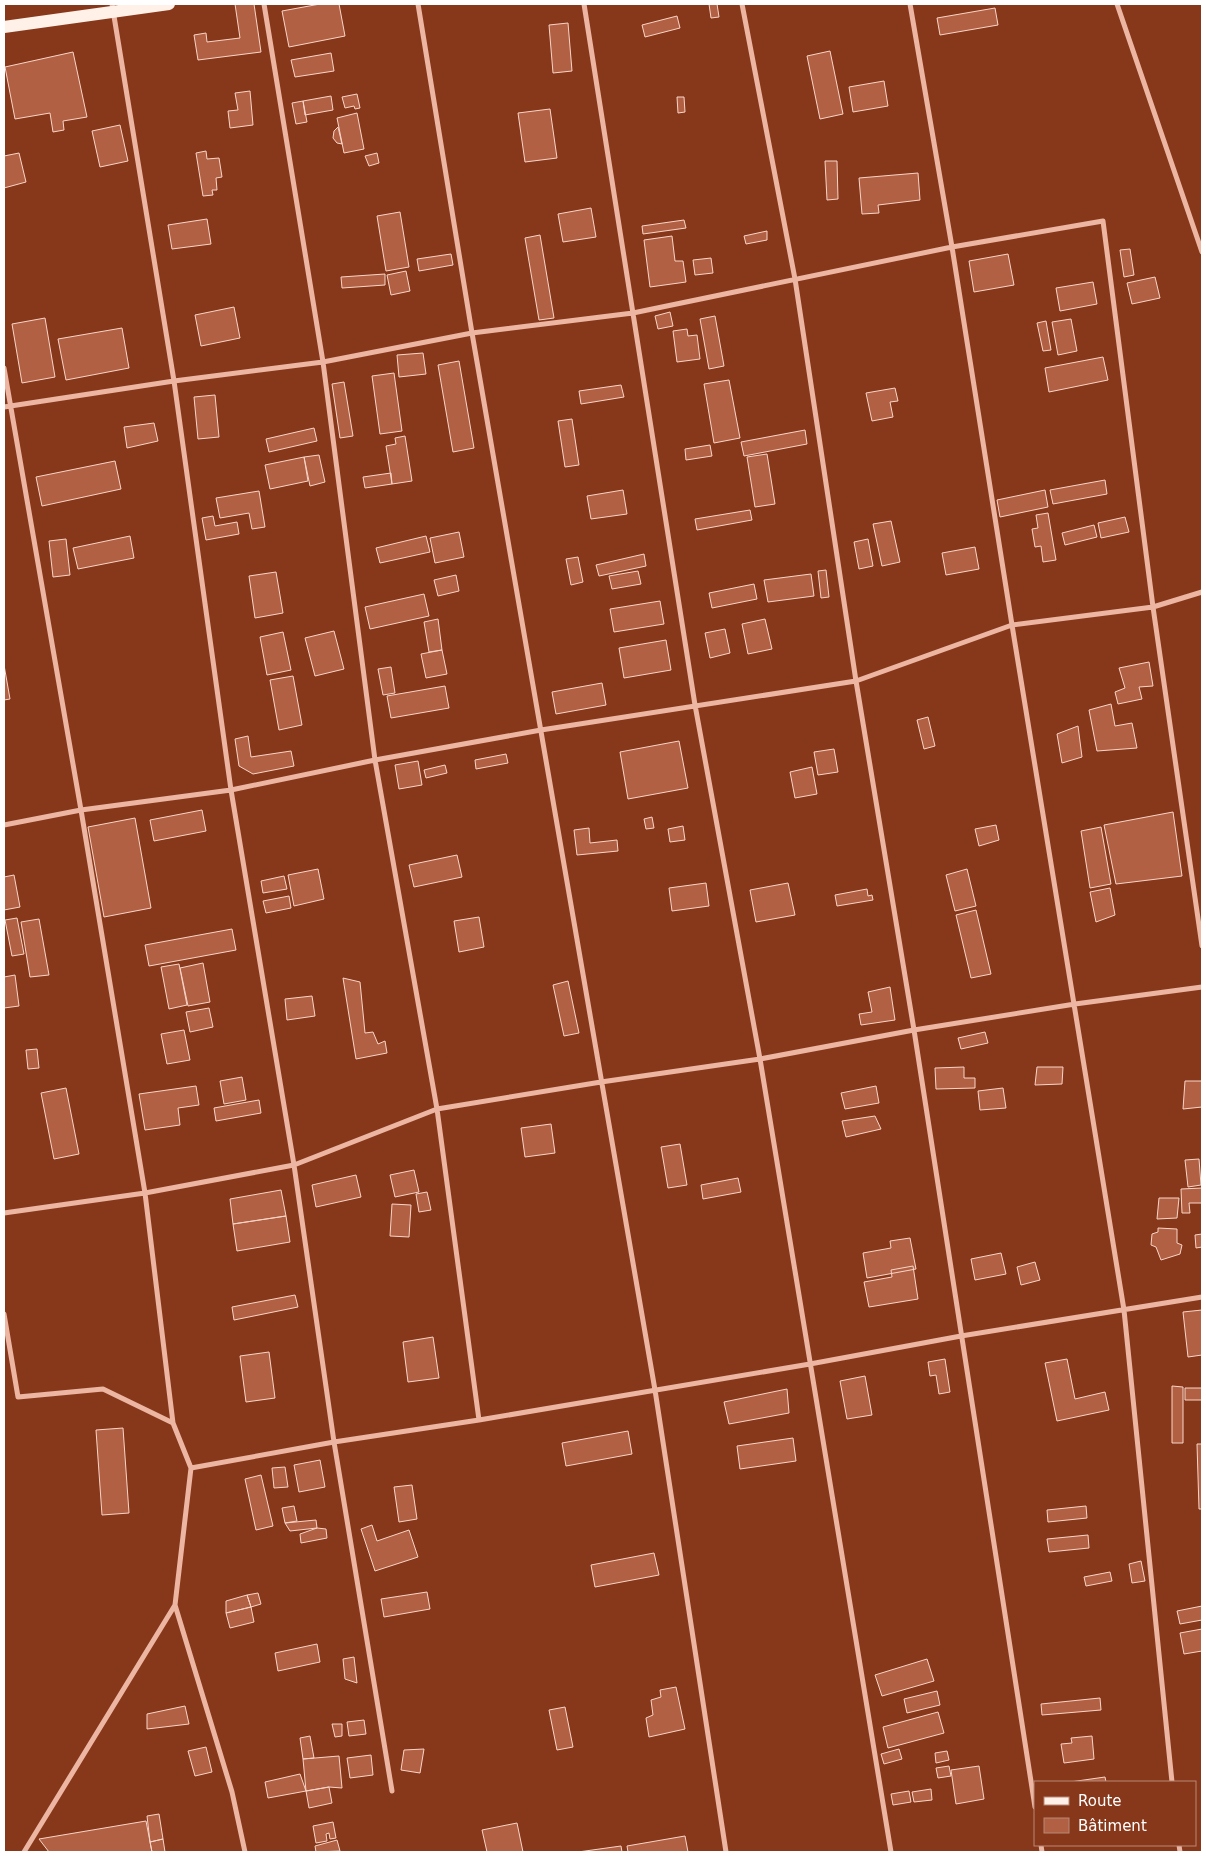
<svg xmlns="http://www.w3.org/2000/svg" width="1206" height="1856" font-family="'DejaVu Sans',sans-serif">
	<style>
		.building { fill: #b26043; stroke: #f9d5c8 }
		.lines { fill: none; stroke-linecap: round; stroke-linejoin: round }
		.street { stroke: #edb6a3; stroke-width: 5 }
		.primary { stroke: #fff0e8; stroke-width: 12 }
	</style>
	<rect width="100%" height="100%" fill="#88381a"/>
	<path class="building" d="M235 4H254L261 52 198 60 194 35 206 33 207 42 240 38Z
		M320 4H339L345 36 289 47 282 11Z
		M709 4H717L719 17 711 18Z
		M995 8 998 25 940 35 937 18Z
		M677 16 680 28 645 37 642 25Z
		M568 23 572 71 553 73 549 25Z
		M830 51 843 114 820 119 807 56Z
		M73 52 87 117 63 121 64 130 53 132 50 113 15 119 5 67Z
		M331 53 334 71 295 77 291 60Z
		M884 81 888 106 853 112 849 87Z
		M250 91 253 125 230 128 228 111 238 110 235 93Z
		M357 94 360 108 355 109 354 106 345 108 342 97Z
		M331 96 333 110 305 115 303 101Z
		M677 97H684L685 112 678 113Z
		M303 101 307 122 296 124 292 103Z
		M550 109 557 158 525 162 518 113Z
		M357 113 364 149 344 153 337 118Z
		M120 125 128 161 100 167 92 131Z
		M338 127 342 144 337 143 333 138 334 131Z
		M206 151 207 159 219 158 222 177 216 178 217 190H212L213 195 203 196 196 153Z
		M19 153 26 182 4 188V156Z
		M377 153 379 163 369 166 365 156Z
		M825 161H837L838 199 827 200Z
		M918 173 920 200 878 205 879 213 862 214 859 178Z
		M591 208 596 237 563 242 558 214Z
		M400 212 409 267 386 271 377 216Z
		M207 219 211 244 172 249 168 225Z
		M684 220 686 228 643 234 642 226Z
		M767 231V240L746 244 744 236Z
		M540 235 554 318 539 320 525 238Z
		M672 236 675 261H683L686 282 650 287 644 240Z
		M1130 249 1134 275 1124 277 1120 250Z
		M451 254 453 265 419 271 417 259Z
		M1008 254 1014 285 974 292 969 261Z
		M711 258 713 273 695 275 693 260Z
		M406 271 410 291 391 295 387 275Z
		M385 274V285L342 288 341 277Z
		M1155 277 1160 298 1132 304 1127 283Z
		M1093 282 1097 304 1060 311 1056 288Z
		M234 307 240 338 201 346 195 315Z
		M670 312 673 326 658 329 655 316Z
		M715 316 724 366 709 369 700 319Z
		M45 318 55 377 22 383 12 324Z
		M1071 319 1077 351 1058 355 1052 322Z
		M1046 321 1051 350 1043 351 1037 323Z
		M122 328 129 368 66 380 58 339Z
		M687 329 688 336 697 335 700 359 677 362 673 331Z
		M423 353 426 374 399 377 397 355Z
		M1103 357 1108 380 1049 392 1045 368Z
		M459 361 474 448 453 452 438 365Z
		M394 373 402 431 380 434 372 376Z
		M729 380 740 438 714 443 704 384Z
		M344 382 353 436 340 438 332 384Z
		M621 385 624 397 581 404 579 391Z
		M895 388 898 401 890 402 893 417 872 421 866 393Z
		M215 395 219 437 198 439 194 397Z
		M572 419 579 465 565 467 558 421Z
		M154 423 158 441 127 448 124 427Z
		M314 428 317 441 269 452 266 439Z
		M805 430 807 444 744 456 741 442Z
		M405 436 412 481 392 484 386 446 396 444 395 438Z
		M710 445 712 456 686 460 685 449Z
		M767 454 775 504 755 507 747 457Z
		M319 455 325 482 310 486 304 457Z
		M304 457 308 481 270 489 265 465Z
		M115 461 121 489 42 506 36 477Z
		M391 473 392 484 365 488 363 477Z
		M1105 480 1107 494 1053 504 1050 490Z
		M623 490 627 514 591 519 587 496Z
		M1045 490 1048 507 1000 517 997 500Z
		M259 491 265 527 252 529 249 513 220 518 216 498Z
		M750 510 752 520 697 530 695 519Z
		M1048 513 1056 560 1043 562 1041 546 1035 547 1032 529 1038 528 1036 515Z
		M213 516 215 526 237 522 239 534 206 540 202 518Z
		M1125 517 1129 532 1101 538 1098 523Z
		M891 521 900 562 882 566 873 524Z
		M1094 525 1097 537 1065 545 1062 533Z
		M459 532 464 557 435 563 430 538Z
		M130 536 134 558 78 569 73 548Z
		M426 536 430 552 380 563 376 548Z
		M66 539 70 575 53 577 49 541Z
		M868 539 873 566 859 569 854 542Z
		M975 547 979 569 946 575 942 553Z
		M644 554 646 566 599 576 596 565Z
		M578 557 583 582 571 585 566 559Z
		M826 570 829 597 821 598 818 571Z
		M638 571 641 584 612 589 609 576Z
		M276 572 283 613 255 618 249 576Z
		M811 574 814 596 768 602 764 580Z
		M456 575 459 591 438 596 434 580Z
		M754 584 757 599 712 608 709 593Z
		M424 594 429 616 370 629 365 607Z
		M660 601 664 624 614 632 610 609Z
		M438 619 442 650 429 652 424 622Z
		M765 619 772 649 748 654 742 624Z
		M725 629 730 653 710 658 705 633Z
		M334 631 344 669 315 676 305 638Z
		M283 632 291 670 267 675 260 637Z
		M666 640 671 670 624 678 619 648Z
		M442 650 447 674 426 678 421 654Z
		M1149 662 1153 686 1139 687 1142 699 1118 704 1115 692 1125 688 1119 668Z
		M4 665 10 699 4 700Z
		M391 667 395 693 383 695 378 669Z
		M293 676 302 725 279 730 270 680Z
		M602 683 606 705 556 714 552 692Z
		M445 686 449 708 391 718 387 696Z
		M1111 704 1115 726 1132 723 1137 748 1097 751 1089 710Z
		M928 717 935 746 924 749 917 720Z
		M1078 726 1082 757 1062 763 1057 734Z
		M248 736 251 757 291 751 294 766 253 774 239 766 235 739Z
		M679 741 688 788 628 799 620 752Z
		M834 749 838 772 818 775 814 752Z
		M506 754 508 763 476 769 475 760Z
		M418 761 422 785 399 789 395 765Z
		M445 765 447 773 426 778 424 770Z
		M812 767 817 794 795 798 790 772Z
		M202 810 206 831 154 841 150 820Z
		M1173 812 1182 876 1116 884 1104 825Z
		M652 817 654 828 646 829 644 819Z
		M135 818 151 908 104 917 88 827Z
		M996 825 999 840 979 846 975 829Z
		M683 826 685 840 670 842 668 829Z
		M1101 827 1111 884 1090 888 1081 831Z
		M589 828 590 843 617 840 618 851 577 855 574 830Z
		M457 855 462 877 414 887 409 865Z
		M318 869 324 899 294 906 288 875Z
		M967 869 976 906 955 911 946 875Z
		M14 875 20 907 4 910V877Z
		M284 876 287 889 263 893 261 881Z
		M706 883 709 906 672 911 669 888Z
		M788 883 795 915 756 922 750 890Z
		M1110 888 1115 915 1096 922 1090 892Z
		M867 889 868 896 872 895 873 900 837 906 835 895Z
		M289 896 291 908 266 913 263 901Z
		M976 910 991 974 971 978 956 915Z
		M479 917 484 947 459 952 454 921Z
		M17 918 24 954 12 956 5 920Z
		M39 919 49 975 30 977 21 922Z
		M232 929 236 950 149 966 145 945Z
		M203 963 210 1002 188 1006 180 968Z
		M179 964 187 1005 169 1009 161 967Z
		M15 975 19 1006 4 1008V977Z
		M343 978 360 982 365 1033 373 1032 378 1044 385 1041 387 1053 356 1059Z
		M568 981 579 1033 564 1036 553 985Z
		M890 987 895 1020 861 1025 859 1014 872 1012 868 992Z
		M312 996 315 1016 287 1020 285 999Z
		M209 1008 213 1027 190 1032 186 1012Z
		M184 1030 190 1060 167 1064 161 1034Z
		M985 1032 988 1043 961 1049 958 1038Z
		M37 1049 39 1068 28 1069 26 1050Z
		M964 1067V1078H975V1088L936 1089 935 1068Z
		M1037 1067H1063L1062 1084 1035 1085Z
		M242 1077 246 1100 224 1104 220 1081Z
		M1185 1081H1202V1107L1183 1109Z
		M196 1086 199 1105 178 1108 180 1125 145 1130 139 1094Z
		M876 1086 879 1103 845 1109 841 1093Z
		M66 1088 79 1154 54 1159 41 1093Z
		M1003 1088 1006 1108 980 1110 978 1091Z
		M259 1100 261 1113 216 1121 214 1108Z
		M875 1116 881 1129 846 1137 842 1121Z
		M551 1124 555 1153 525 1157 521 1128Z
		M680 1144 687 1185 668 1188 661 1147Z
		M1199 1159 1201 1185 1188 1187 1185 1160Z
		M414 1170 419 1192 395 1197 390 1175Z
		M356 1175 361 1197 316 1207 312 1185Z
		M738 1178 741 1192 703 1199 701 1185Z
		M1202 1188V1203H1189L1190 1213H1182L1181 1189Z
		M281 1190 286 1216 233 1224 230 1199Z
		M427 1192 431 1210 419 1212 416 1194Z
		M1159 1198H1179L1177 1218 1157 1219Z
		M392 1204 411 1205 409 1237 390 1236Z
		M286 1216 290 1242 237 1251 233 1224Z
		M1158 1228 1177 1229V1243L1182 1245 1180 1254 1161 1260 1156 1247 1151 1245 1152 1234 1158 1232Z
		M1202 1234V1247L1196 1248 1195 1235Z
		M910 1238 916 1269 867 1278 863 1253 891 1248 890 1241Z
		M1001 1253 1006 1274 975 1280 971 1259Z
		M1035 1262 1040 1280 1021 1285 1017 1267Z
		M913 1266 918 1299 869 1307 864 1282 892 1277 891 1270Z
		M295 1295 298 1307 234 1320 232 1307Z
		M1202 1310V1355L1188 1357 1183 1312Z
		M433 1337 439 1378 408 1382 403 1342Z
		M269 1352 275 1398 246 1402 240 1356Z
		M945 1359 950 1392 939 1394 936 1375 930 1376 928 1362Z
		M1067 1359 1075 1399 1105 1392 1109 1410 1057 1421 1045 1363Z
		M865 1376 872 1415 847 1419 840 1381Z
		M1172 1386 1183 1387V1443H1172Z
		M1185 1388H1202V1400H1185Z
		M787 1389 789 1413 729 1424 724 1402Z
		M123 1428 129 1513 102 1515 96 1430Z
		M628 1431 632 1454 566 1466 562 1443Z
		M793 1438 796 1461 740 1469 737 1446Z
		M1197 1444H1202V1509H1199Z
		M320 1460 325 1487 299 1492 294 1465Z
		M285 1467 288 1487 274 1488 272 1468Z
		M261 1475 273 1526 256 1530 245 1479Z
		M412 1485 417 1519 399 1522 394 1487Z
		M294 1506 297 1521 285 1523 282 1508Z
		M1086 1506 1087 1518 1048 1522 1047 1510Z
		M316 1520 317 1528 290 1531 285 1523Z
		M372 1525 377 1541 409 1530 418 1557 375 1571 361 1529Z
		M317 1528 326 1529 327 1538 301 1543 300 1534Z
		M1088 1535 1089 1548 1049 1552 1047 1539Z
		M654 1553 659 1575 595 1587 591 1565Z
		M1141 1561 1145 1581 1132 1583 1129 1564Z
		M1110 1572 1112 1581 1086 1586 1084 1577Z
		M427 1592 430 1609 384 1617 381 1599Z
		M258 1593 261 1604 251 1607 247 1595Z
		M247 1595 251 1607 226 1613V1601Z
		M1202 1606V1620L1180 1624 1177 1611Z
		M251 1607 254 1622 230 1628 226 1613Z
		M1202 1629V1651L1184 1654 1180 1633Z
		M317 1644 320 1662 278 1671 275 1653Z
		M354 1657 357 1683 345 1679 343 1659Z
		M927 1659 934 1681 882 1696 875 1675Z
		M676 1687 685 1729 649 1737 646 1718 653 1715 651 1700 661 1697 660 1690Z
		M937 1691 940 1705 907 1713 904 1699Z
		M1100 1698 1101 1710 1042 1715 1041 1704Z
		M185 1706 189 1724 147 1729V1714Z
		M565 1707 573 1747 557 1750 549 1710Z
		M938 1712 944 1733 888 1748 883 1727Z
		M364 1720 366 1734 349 1736 347 1722Z
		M332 1724H342V1736L335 1737Z
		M310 1736 314 1758 303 1759 300 1738Z
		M1092 1736 1094 1759 1064 1763 1061 1744 1072 1743 1071 1738Z
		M206 1747 212 1772 195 1776 188 1751Z
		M424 1749 420 1773 401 1770 404 1750Z
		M899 1749 902 1759 884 1764 881 1754Z
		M947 1751 949 1760 936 1763 935 1753Z
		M371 1755 373 1775 350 1778 347 1758Z
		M339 1756 342 1788 329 1787 306 1791 303 1759Z
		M949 1766 951 1776 938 1778 936 1768Z
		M979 1766 984 1799 956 1804 951 1770Z
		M300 1774 306 1791 268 1798 265 1782Z
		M1105 1777 1106 1782H1070Z
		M329 1787 332 1803 309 1808 306 1791Z
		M931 1789 932 1800 914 1802 912 1792Z
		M909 1791 911 1802 893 1805 891 1794Z
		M159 1814 163 1839 150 1842 147 1816Z
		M146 1821 152 1852H49L39 1839Z
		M333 1822 336 1838 330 1839 329 1833 326 1834 327 1841 316 1843 313 1826Z
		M517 1823 523 1852H487L482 1830Z
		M685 1836 688 1852H628L627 1846Z
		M163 1839 165 1852H152L150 1842Z
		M337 1840 340 1851 316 1852 315 1846Z
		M621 1846 622 1852H578Z"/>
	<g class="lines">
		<path class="street" d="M112 4 174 381 231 790 294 1165 334 1442 392 1791
			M264 4 323 362 375 760 437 1109 479 1420
			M418 4 472 333 655 1390 726 1852
			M584 4 695 705 760 1059 891 1852
			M742 4 795 279 856 681 914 1030 1035 1807
			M1117 4 1202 252
			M4 368 81 810 231 790 375 760 541 730 856 681 1012 625 952 247 910 4
			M4 407 174 381 323 362 472 333 633 313 952 247 1103 221 1153 607 1202 946
			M4 825 81 810 145 1193 173 1423 191 1468 175 1605 24 1852
			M4 1213 145 1193 294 1165 437 1109 601 1082 760 1059 914 1030 1075 1004 1202 987
			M4 1314 18 1397 103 1389 173 1423
			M191 1468 334 1442 479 1420 810 1364 961 1336 1202 1297
			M175 1605 232 1792 245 1852
			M1172 1782 1124 1310 1012 625 1153 607 1202 592
			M1041 1845 1042 1852
			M1179 1845 1180 1852"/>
		<path class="primary" d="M4 27 169 4"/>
	</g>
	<rect width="1206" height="1856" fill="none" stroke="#ffffff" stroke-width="10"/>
	<rect x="1034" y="1781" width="162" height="65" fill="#88381a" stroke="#b88876"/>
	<rect x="1044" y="1797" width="25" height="8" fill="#fff0e8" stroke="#b88876"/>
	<text x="1078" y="1806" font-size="15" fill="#ffffff">Route</text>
	<rect x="1044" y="1818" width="25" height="15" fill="#b26043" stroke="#b88876"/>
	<text x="1078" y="1831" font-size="15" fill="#ffffff">Bâtiment</text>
</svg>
